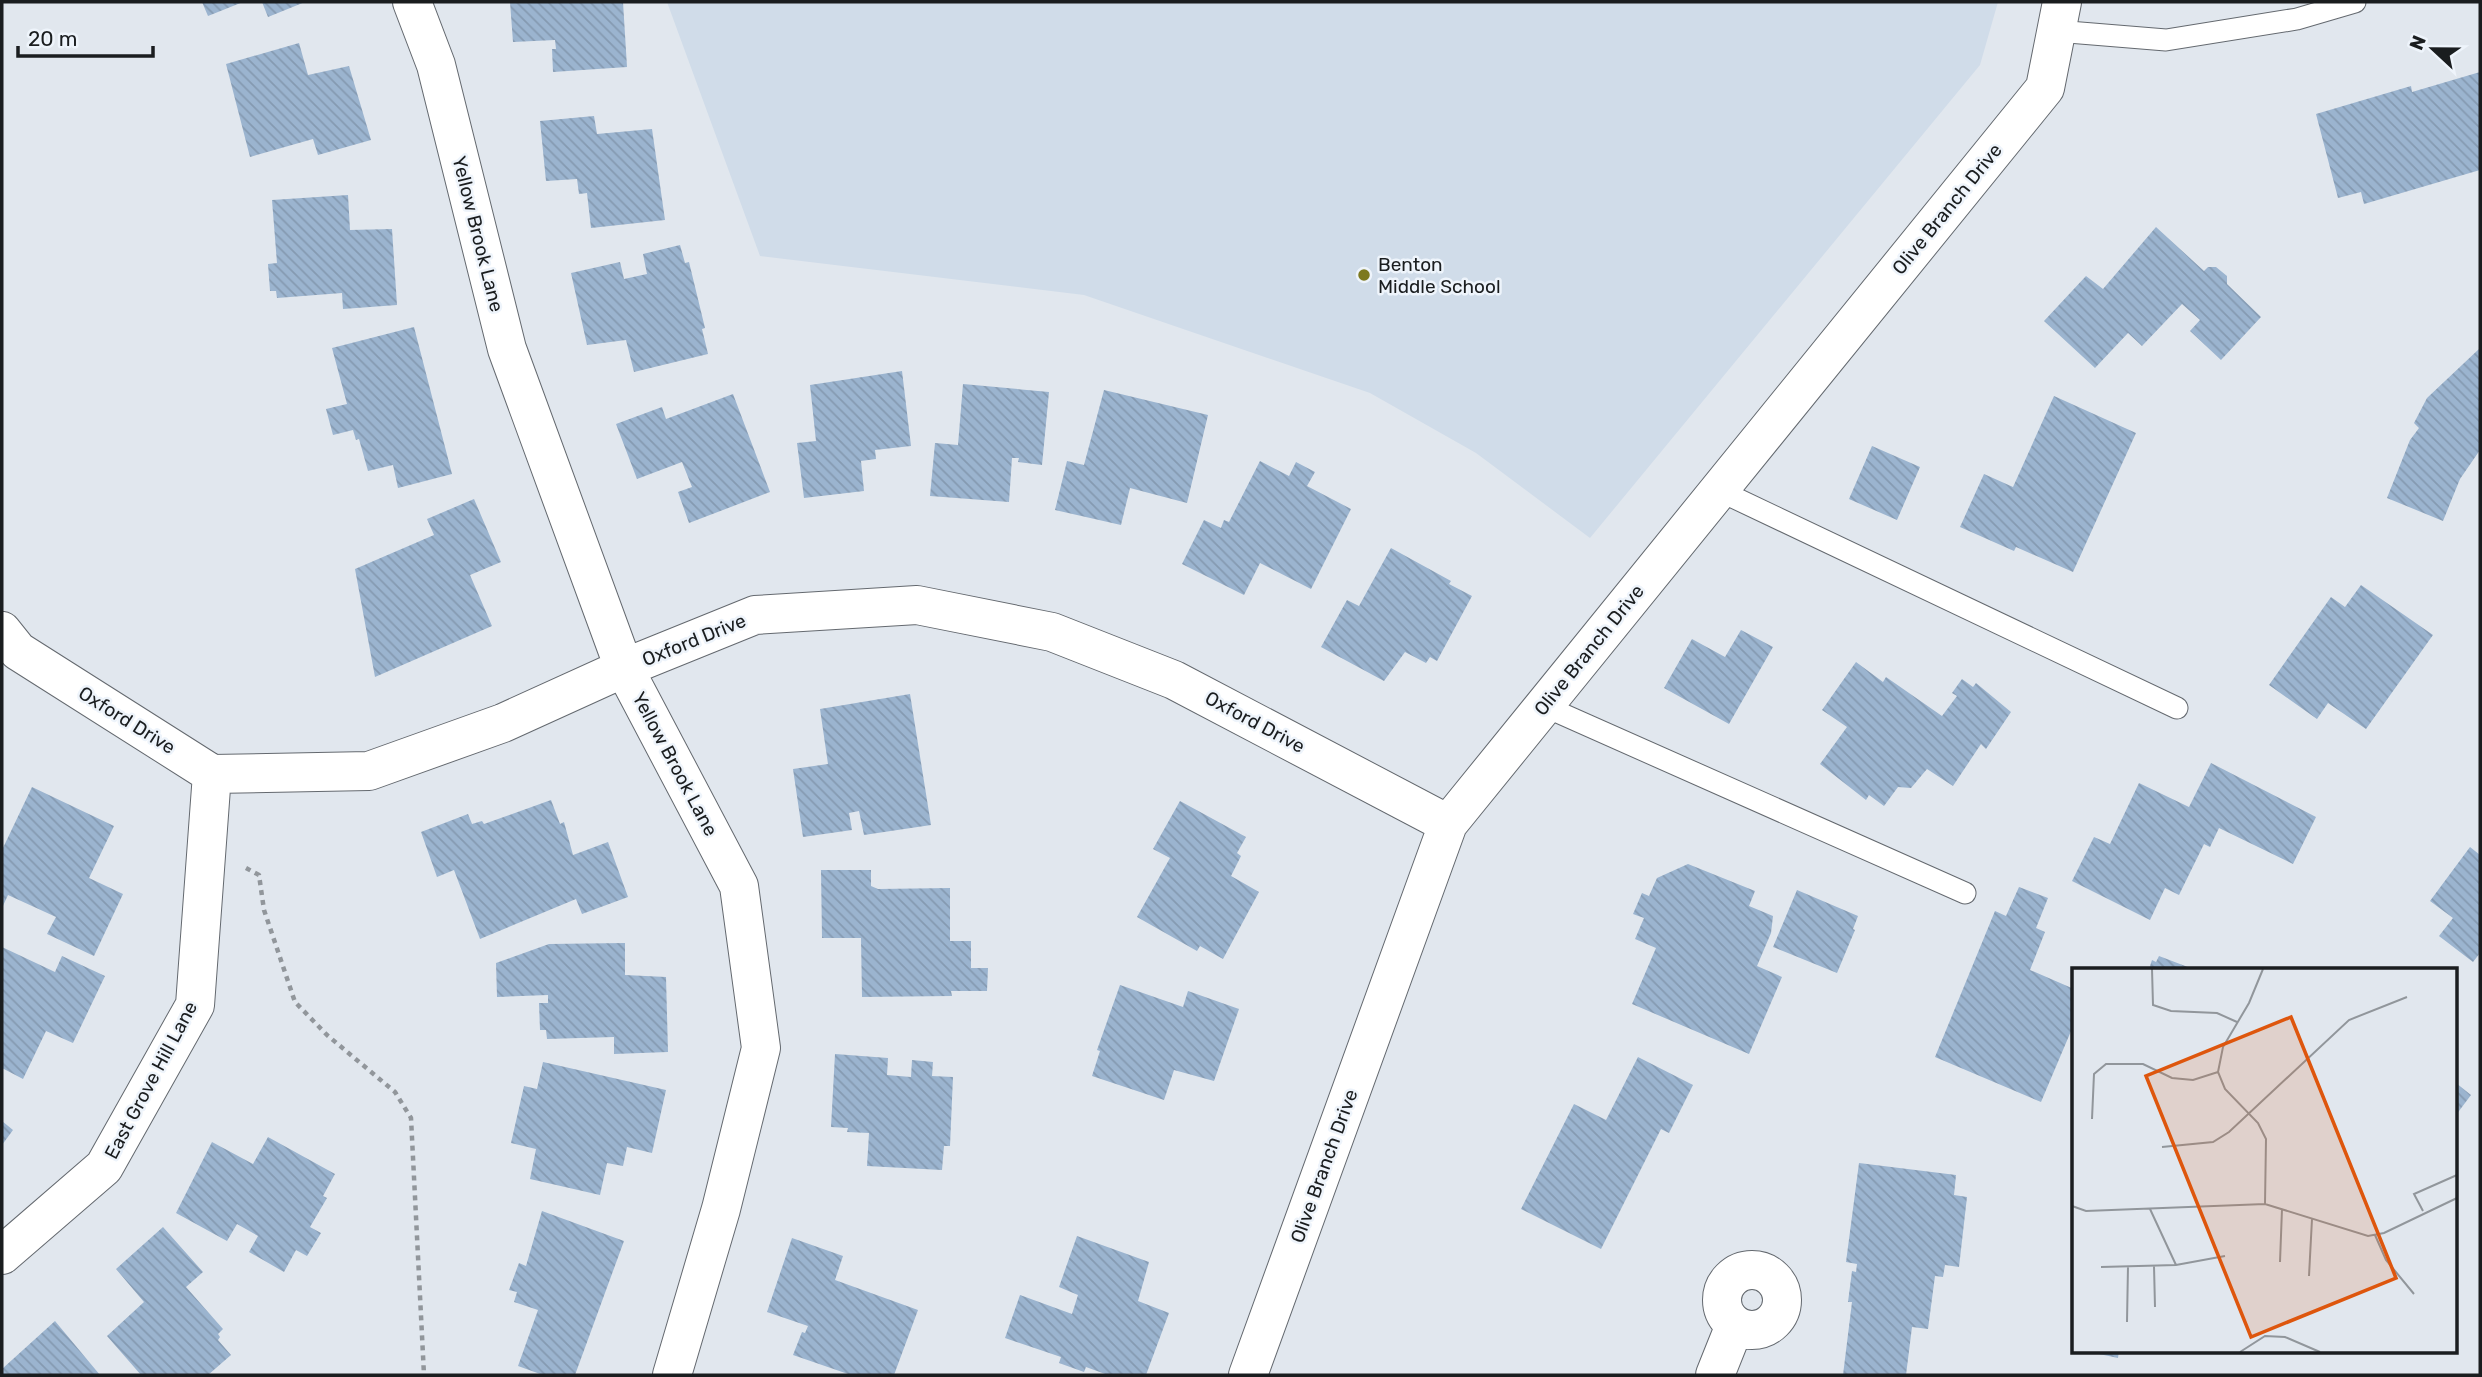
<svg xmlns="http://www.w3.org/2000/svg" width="2482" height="1377" font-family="Rubik,sans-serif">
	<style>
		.built { fill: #d0dce9 }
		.building { fill: url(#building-back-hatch) }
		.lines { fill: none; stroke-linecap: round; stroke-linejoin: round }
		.service-casing { stroke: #64696f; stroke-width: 23 }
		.minor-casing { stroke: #64696f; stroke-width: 40 }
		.path { stroke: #91969b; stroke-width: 4.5; stroke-dasharray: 5 5; stroke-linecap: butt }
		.service { stroke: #fff; stroke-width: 21 }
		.minor { stroke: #fff; stroke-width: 38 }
		.poi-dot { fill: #7c791f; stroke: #eef4fb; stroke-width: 2.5 }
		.labels { text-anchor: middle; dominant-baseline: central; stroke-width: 5; stroke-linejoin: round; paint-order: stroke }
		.street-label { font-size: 19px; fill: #1a1d1f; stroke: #eef4fb }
		.poi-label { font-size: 19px; fill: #1a1d1f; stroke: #eef4fb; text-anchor: start }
		.inset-road { fill: none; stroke: #91969b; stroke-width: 2 }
		.view { fill: #de560d; fill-opacity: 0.15; stroke: #de560d; stroke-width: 3.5 }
		.inset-edge { fill: none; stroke: #1a1d1f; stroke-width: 3.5 }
	</style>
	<defs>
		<pattern id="building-back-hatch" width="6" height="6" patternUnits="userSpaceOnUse" patternTransform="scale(1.75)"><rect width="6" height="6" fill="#9bb4cf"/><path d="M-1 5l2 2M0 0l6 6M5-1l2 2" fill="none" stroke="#859ab1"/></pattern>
	</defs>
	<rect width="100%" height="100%" fill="#e1e7ee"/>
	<path class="built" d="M667 2H1998L1980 65 1590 538 1476 453 1370 393 1084 295 760 256Z"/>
	<path class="building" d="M202 2H243L208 16Z
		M262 2H305L268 17Z
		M510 2H623L627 67 553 72 552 49H556L555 40 513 42Z
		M299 43 308 75 349 66 371 140 318 155 313 139 250 157 226 64Z
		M2480 72V170L2364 204 2361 192 2338 198 2316 114 2411 86 2412 92Z
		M594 116 597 134 652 129 665 220 591 228 587 193 579 194 577 179 546 181 540 121Z
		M348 195 350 230 392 229 397 305 343 309 342 293 277 298 276 291H270L268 264 277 263 272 200Z
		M2156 227 2204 271 2208 267H2216L2227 276V284L2261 317 2221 360 2190 331 2200 320 2182 304 2142 346 2128 333 2095 368 2044 321 2086 276 2103 289Z
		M680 245 685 263 689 262 705 328 702 329 708 354 634 372 626 340 587 345 571 273 620 262 624 279 647 274 643 254Z
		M414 327 452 474 398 488 393 465 368 471 359 439 356 440 353 430 333 435 326 409 347 404 332 348Z
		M2480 348V450L2460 479 2443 521 2387 498 2410 440 2419 428 2414 423 2427 398Z
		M902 371 911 446 875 450 876 459 861 461 864 491 804 498 797 443 816 441 810 385Z
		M963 384 1049 392 1042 465 1018 462 1019 458H1012L1009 502 930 496 935 443 958 445Z
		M1104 390 1208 415 1187 503 1130 488 1121 525 1055 510 1067 461 1084 465Z
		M733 394 770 492 689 523 678 492 692 487 682 462 637 479 616 424 662 407 666 419Z
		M2054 396 2136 433 2073 572 2016 547 2014 551 1960 527 1984 474 2013 487Z
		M1872 446 1920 467 1897 520 1849 499Z
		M1260 461 1289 476 1296 462 1315 472 1307 486 1351 509 1311 589 1260 563 1244 595 1182 564 1204 520 1221 528 1224 520 1229 522Z
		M474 499 501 562 470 575 492 626 375 677 355 569 434 535 427 519Z
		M1391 548 1451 581 1449 584 1472 596 1437 661 1430 657 1426 663 1405 652 1384 681 1321 647 1347 600 1359 606Z
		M2361 585 2433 635 2366 729 2328 703 2317 719 2269 685 2331 597 2345 607Z
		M1741 630 1773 647 1729 724 1664 688 1692 639 1725 657Z
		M1856 662 1883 682 1886 677 1942 716 1957 696 1952 693 1962 679 1973 687 1976 683 2011 712 1986 749 1981 744 1953 786 1927 769 1911 788 1898 787 1884 806 1869 795 1866 800 1820 764 1847 727 1822 710Z
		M910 694 931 825 864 835 859 811 849 813 852 830 803 837 793 769 828 764 820 709Z
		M2211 763 2316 817 2293 864 2219 828 2210 847 2204 844 2179 895 2165 888 2150 920 2072 881 2094 837 2110 844 2139 783 2189 807Z
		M32 787 114 826 89 878 123 894 94 956 47 934 56 917 8 895 2 908V850Z
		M551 800 560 824 564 822 573 855 608 842 628 897 582 914 576 899 480 939 454 870 437 877 421 832 468 814 472 824 482 821 484 824Z
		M1180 801 1246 837 1237 853 1241 856 1231 876 1259 892 1223 959 1200 946 1197 951 1137 917 1170 858 1153 849Z
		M2470 847 2480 855V953L2473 962 2439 936 2453 918 2430 901Z
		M1688 864 1755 891 1749 906 1773 916 1771 933 1757 966 1782 977 1749 1054 1632 1004 1656 948 1635 939 1644 918 1633 914 1642 893 1649 896 1657 878Z
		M821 870H871V886L878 889 950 888V941H971V968H988L987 991H951L952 996 862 997 861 938H822Z
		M2019 887 2048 898 2036 928 2045 932 2030 970 2074 989V1024L2041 1102 1935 1057 1995 911 2006 916Z
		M1797 890 1858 916 1853 929 1855 930 1837 973 1773 947Z
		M625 943V975L666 977 668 1052 614 1054V1037L547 1039 546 1030H540L539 1003H548V995L497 997 496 963 549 944Z
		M2 947 55 972 62 956 105 976 73 1043 46 1031 23 1079 2 1068Z
		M2159 956 2193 969H2149L2152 960 2156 962Z
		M1120 985 1183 1007 1188 991 1239 1009 1214 1081 1174 1070 1164 1100 1092 1076 1100 1051 1097 1050Z
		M835 1054 888 1058 887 1075 911 1077 912 1060 933 1062 932 1076 953 1077 950 1146H944L942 1170 867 1166 869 1133 847 1132 848 1128 831 1127Z
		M1638 1057 1693 1085 1669 1133 1661 1129 1601 1249 1521 1209 1574 1104 1606 1120Z
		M543 1062 666 1090 652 1153 627 1147 623 1166 607 1163 600 1195 530 1179 536 1149 511 1143 524 1086 537 1089Z
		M2456 1083 2471 1095 2456 1115Z
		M2 1121 13 1130 2 1145Z
		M268 1137 335 1174 323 1196 327 1198 310 1227 321 1233 307 1256 296 1250 284 1272 249 1252 258 1236 237 1224 227 1241 176 1213 212 1142 253 1164Z
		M1859 1163 1956 1175 1954 1195 1967 1197 1959 1267 1945 1265 1943 1277 1935 1276 1928 1329 1912 1327 1906 1375H1843L1852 1302H1848L1852 1271 1856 1272 1857 1264 1846 1262Z
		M542 1211 624 1241 575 1375H543L518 1366 538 1310 514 1302 517 1292 509 1290 519 1263 526 1266Z
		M163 1227 203 1272 186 1287 223 1329 218 1334 220 1337 218 1340 231 1355 208 1375H141L107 1336 144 1302 116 1269Z
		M1077 1236 1149 1262 1138 1301 1169 1313 1146 1375H1108L1086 1367 1084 1372 1059 1363 1061 1357 1005 1338 1020 1295 1072 1314 1078 1295 1059 1287Z
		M792 1238 843 1256 835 1280 918 1310 894 1375H851L793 1355 802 1332 805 1333 808 1326 767 1312Z
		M55 1321 100 1375H2V1369Z
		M2085 1351H2119L2118 1358Z"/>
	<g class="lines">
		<defs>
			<path id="service" d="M2056 31 2166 40 2297 19 2355 2
				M1718 490 2177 708
				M1544 706 1965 893"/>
			<path id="minor" d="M412 2 436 65 507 349 624 668 739 886 761 1048 721 1209 672 1375
				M2 631 18 651 212 774 369 771 503 723 624 668 755 615 917 605 1052 632 1174 680 1448 824
				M2 1255 104 1167 195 1005 212 774
				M1722 1300a30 30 0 1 1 60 0a30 30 0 1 1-60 0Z
				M1248 1375 1448 824 2045 88 2062 2
				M1715 1375 1735 1325"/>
		</defs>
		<use href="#service" class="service-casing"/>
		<use href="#minor" class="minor-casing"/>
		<path class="path" d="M246 868 259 875 264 910 295 1002 327 1035 395 1092 411 1118 424 1375"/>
		<use href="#service" class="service"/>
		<use href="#minor" class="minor"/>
	</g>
	<circle class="poi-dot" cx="1364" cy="275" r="7"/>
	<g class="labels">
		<g class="street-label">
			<text transform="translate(1947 209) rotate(-51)">Olive Branch Drive</text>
			<text transform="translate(478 234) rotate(76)">Yellow Brook Lane</text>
			<text transform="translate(694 640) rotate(-22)">Oxford Drive</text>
			<text transform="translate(1589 650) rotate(-51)">Olive Branch Drive</text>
			<text transform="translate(127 720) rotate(32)">Oxford Drive</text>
			<text transform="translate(1255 722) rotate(28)">Oxford Drive</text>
			<text transform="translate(675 764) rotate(62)">Yellow Brook Lane</text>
			<text transform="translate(151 1080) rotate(-62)">East Grove Hill Lane</text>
			<text transform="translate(1324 1166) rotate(-70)">Olive Branch Drive</text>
		</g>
		<g class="poi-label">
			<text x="1378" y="264">Benton<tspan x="1378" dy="22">Middle School</tspan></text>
		</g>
	</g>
	<g transform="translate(2072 968)">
		<rect width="385" height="385" fill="#e1e7ee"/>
		<path class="inset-road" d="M80 1 81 37 99 43 145 45 165 54M191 1 177 35 151 79 146 104 153 121 186 155 194 171 193 236M20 151 22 106 34 96H71L100 110 121 112 146 104M90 179 141 174 157 164 277 52 335 29M0 238 14 243 193 236 296 268 312 265 385 230M78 241 104 297M351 243 342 226 385 207M303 267 314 292 342 326M208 294 210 241M82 298 83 339M29 299 104 297 153 288M237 308 240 251M55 354 56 298M168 384 193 368 213 369 248 384"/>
		<path class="view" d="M219 49 324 310 179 369 74 108Z"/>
		<rect width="385" height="385" class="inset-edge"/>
	</g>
	<rect width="2482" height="1377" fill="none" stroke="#1a1d1f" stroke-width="7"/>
	<g transform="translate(2433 49) rotate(292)" stroke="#eef4fb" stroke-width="5" paint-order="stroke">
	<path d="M0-5L12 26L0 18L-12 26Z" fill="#1a1d1f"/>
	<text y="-10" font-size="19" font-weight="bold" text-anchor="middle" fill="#1a1d1f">N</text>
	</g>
	<path d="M18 46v10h135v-10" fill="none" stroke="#1a1d1f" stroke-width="3.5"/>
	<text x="28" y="46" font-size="21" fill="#1a1d1f" stroke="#eef4fb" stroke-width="5" paint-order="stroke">20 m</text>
</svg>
